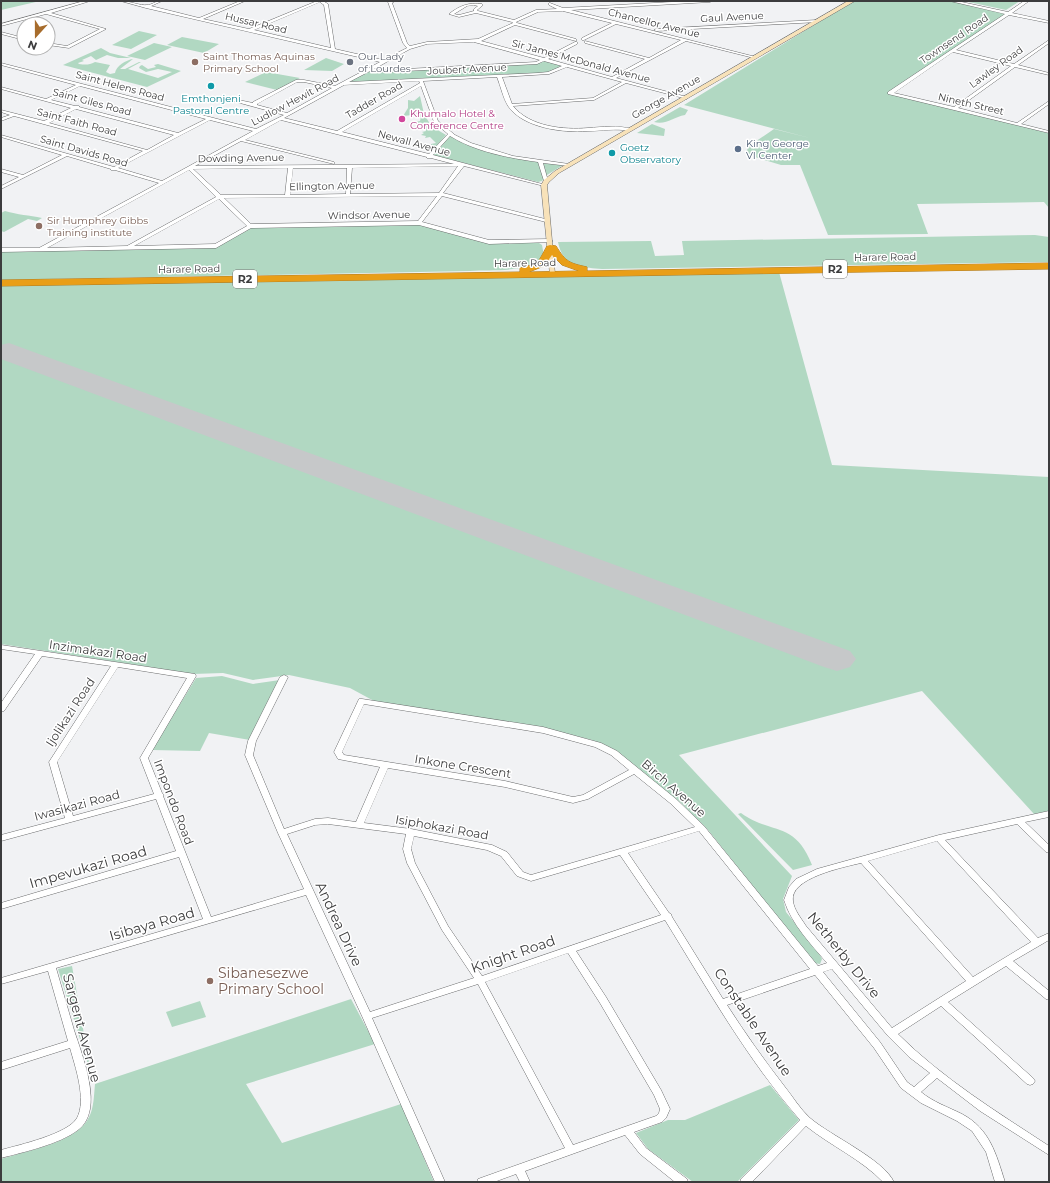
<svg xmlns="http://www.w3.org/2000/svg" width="1050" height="1183" font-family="Montserrat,sans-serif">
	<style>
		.green { fill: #b1d8c2 }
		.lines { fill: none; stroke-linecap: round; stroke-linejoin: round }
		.runway { fill: #c6c8c9; fill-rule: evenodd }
		.street-casing { stroke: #6b6c6d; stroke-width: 1 }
		.secondary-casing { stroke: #6b6c6d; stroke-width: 1 }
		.highway-casing { stroke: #ac7c24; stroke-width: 1 }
		.street { fill: #fff; fill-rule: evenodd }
		.secondary { fill: #f8e2b9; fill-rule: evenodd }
		.highway { fill: #e99e17; fill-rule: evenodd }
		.education-dot { fill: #8d6e63; stroke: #fff; stroke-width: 1.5 }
		.worship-dot { fill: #6b7280; stroke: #fff; stroke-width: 1.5 }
		.culture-dot { fill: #0f9aa8; stroke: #fff; stroke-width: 1.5 }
		.hotel-dot { fill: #d1479c; stroke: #fff; stroke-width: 1.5 }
		.service-dot { fill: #5c6f8a; stroke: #fff; stroke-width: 1.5 }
		.labels { text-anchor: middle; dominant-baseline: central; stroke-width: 3; stroke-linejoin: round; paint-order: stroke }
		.far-street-label { font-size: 10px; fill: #3c3c3d; stroke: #fff }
		.far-education-label { font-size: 10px; fill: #785e54; stroke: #fff; text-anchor: start }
		.far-worship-label { font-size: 10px; fill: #5b616d; stroke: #fff; text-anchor: start }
		.far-culture-label { font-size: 10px; fill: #0d838f; stroke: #fff }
		.far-hotel-label { font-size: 10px; fill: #b23c85; stroke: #fff; text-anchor: start }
		.far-service-label { font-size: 10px; fill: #4e5e75; stroke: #fff; text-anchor: start }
		.shield { fill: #fff; stroke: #767677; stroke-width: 1 }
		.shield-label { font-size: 11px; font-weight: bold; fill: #3c3c3d }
		.street-label { font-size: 12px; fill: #3c3c3d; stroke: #fff }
		.near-street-label { font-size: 14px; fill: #3c3c3d; stroke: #fff }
		.near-education-label { font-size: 14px; fill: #785e54; stroke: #fff; text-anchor: start }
	</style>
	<rect width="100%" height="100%" fill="#f1f2f4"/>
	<path class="green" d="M1 1H40L1 10Z
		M853 1H953L1009 13 888 93 1049 133V208L1044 202 917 204 928 234 828 235 800 165H781L745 154 749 146 774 129 810 138 684 105Z
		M964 1H1020L1006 10Z
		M139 31 157 35 131 49 112 45Z
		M182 37 219 44 204 53 167 45Z
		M154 43 172 47 145 60 127 56Z
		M101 48 110 53 131 58H118L107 55 96 60 91 56 82 60 84 61 78 63 79 64C86 65 89 65 95 62L110 65 106 72 110 74 115 73C116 66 126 60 133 59L120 69H125L139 62H141L128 69 158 78 172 72 158 69 146 72 139 68 140 66 142 65 148 69 156 67 154 65 158 64 181 71 147 87 63 65Z
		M326 58 344 64 332 71 304 70Z
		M544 61 564 66 546 73 345 83 371 71 386 72 537 63Z
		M266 72 300 78 277 90 245 82Z
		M420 96 424 114 430 124H416L415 122 420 121 421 117 413 115 403 116 408 108V100L414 101Z
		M680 107 688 110 685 115C673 117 667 125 654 122Z
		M652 124 665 129 664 136 637 133Z
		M424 126H431L446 135 432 151 431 144 436 143 430 137 425 138 426 136 421 135 424 133 422 132 426 131Z
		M450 135C486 153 524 160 563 165L547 175 542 181 538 182 432 155Z
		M5 211C18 215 29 215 42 218L37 221 28 219 4 232 1 231V213Z
		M418 224 476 240 539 243 542 245 544 256C527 274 493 269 470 271L1 280V251L216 247 253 227Z
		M1035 235 1049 237V262L602 269C580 267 563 267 558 242L651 241 655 256 684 255 682 241Z
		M779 272 832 465 1049 477V811L1034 814 922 691 679 755 792 876 783 899 786 912 819 953 822 959 820 964 814 963 708 830 681 803 614 751 592 740 552 730 374 701 350 688 289 675 253 680 223 673 193 674 1 644V285Z
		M222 676 253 684 280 680 250 740 209 733 200 751 152 750 196 678Z
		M741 813C773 836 794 820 812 865L793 870 738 814Z
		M72 966 91 1074 58 969Z
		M351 999 375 1044 246 1084 282 1143 401 1104 434 1182H1V1159C26 1151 78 1142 89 1117 94 1108 94 1094 95 1084Z
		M200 1001 206 1017 172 1027 166 1012Z
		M770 1085 799 1120 737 1182H693L648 1149 636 1133 668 1120H685Z"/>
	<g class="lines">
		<path class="runway" d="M9 343 850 651 856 659 850 667 837 671 824 667 1 359V345Z"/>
		<defs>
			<path id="street" d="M84 1H90L51 13 106 29 69 48 48 45V43L67 46 100 29 46 14 1 26V24Z
				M121 1C129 1 141 6 147 5 152 5 155 1 162 1L151 6 199 18 240 1H245L203 19 249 29 317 1H323L328 4 335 49 383 60 407 48 403 43 388 2 389 1H395L392 3 407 43 410 46 427 42 478 39 513 23 512 22 476 13 459 17 449 14C459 6 469 2 482 4L483 5 477 10 478 11 514 20 536 10 557 9 549 5V3H550L563 8 690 1H712L710 2 571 10 756 57 754 58 686 41 616 78 687 97V99L626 83 594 100 513 106C530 127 564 130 588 128 603 127 617 125 632 129V130L630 131C615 128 602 131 587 131 563 133 523 128 508 106 503 98 501 87 497 77L423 81 438 121 455 135 471 143 513 156 569 164 571 165 569 166 543 163 548 181 546 182 544 181 538 162C509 158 476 152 450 136L433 155 546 185 544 186 464 166 443 193 549 220 546 222 442 196 422 222 489 240 550 239 552 240V242L489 244 419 225 251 228 216 248 1 252V248H39L159 183 115 170H111V169L67 156 1 189V186L19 177 1 172V169L23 175 62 155 1 137V135L114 167 143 151 14 116 1 121V118L10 115 1 112V110L44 121 71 108 1 89V87L46 99 76 85 1 65V63L256 129 284 115 229 100V98L253 103V102L296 80H304L335 86 380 62 146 8ZM320 2 324 5 331 48 254 30ZM474 5 478 6 474 9V11L459 15 454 14 467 6ZM563 11 612 23 582 38V40H584L616 24 681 40 649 58 585 41V43L645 59 612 77 548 59 577 44V42H575L544 58 481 41 515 25 576 41V39L517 23 516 22 538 12ZM474 42 540 60 536 62 387 70 374 69 410 49 427 44ZM544 61 562 66 548 72 538 73 349 82 370 71 387 72 537 64ZM567 67 622 82 593 98 512 104 502 77 549 74ZM419 81 420 83 337 131 284 118 344 85ZM297 82H304L332 88 287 113 257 105V104ZM80 86 206 119 178 133 79 107V106H75L51 100ZM421 86 434 122 448 134 429 154 342 132ZM76 109 174 135 147 150 49 123ZM210 120 253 131 162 181 118 168ZM281 120 427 157V158H431L454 164 195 166 241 141 334 164V162L245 140ZM458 166 439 193 350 194 352 168ZM288 168 285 195H221L193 169ZM293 168H347L346 194 290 195ZM189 170 216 197 127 246 47 248ZM437 196 418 221 251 224 224 198ZM219 199 247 226 215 244 134 246Z
				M950 1H957L1008 12 1024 1H1029L1012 13 1049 21V23L1009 15 956 50 1014 64 1049 40V43L1018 65 1049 73V75L1015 67 958 108 1017 123 1049 101V104L1021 124 1049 131V133L888 94V92L1005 14ZM953 52 1011 66 954 107 894 93Z
				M817 20H818V22L656 31 654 30 656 29Z
				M1 32 24 38V40L1 34Z
				M1 645 195 674 196 676 148 758 162 793 164 795 163 796 211 917 304 889 278 833 245 755 248 741 280 677 284 675 288 677 256 741 253 755 284 829 315 819 328 818 356 822 380 767 338 759 334 752 359 699H362L543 727 601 743 617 751 676 799 704 826 818 966 827 963C811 944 792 925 784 900L789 887 796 879 817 869 939 835 1049 811V817L1025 822 1049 845V853L1046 852 1017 824 945 840 1038 938 1049 933V940L1013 961 1049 991V1000L1046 999 1006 966 948 1002 1033 1078 1035 1081 1033 1084 1030 1085 1027 1084 941 1006 898 1034C942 1078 997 1112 1049 1146V1155L980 1111 937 1078 921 1092C933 1102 948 1107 962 1114 990 1129 996 1154 1005 1182H995L986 1152 972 1131 957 1121 921 1103 901 1088 874 1048 815 975 727 1005C745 1033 764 1060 785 1087 793 1097 800 1109 810 1118 831 1136 883 1159 894 1182H883C861 1159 831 1146 806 1126L752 1182H740L741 1179 800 1120C747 1059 707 988 665 920L576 951 606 997 661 1090 670 1109 666 1118 662 1122 634 1132 646 1148 687 1179 688 1182H675L640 1154 625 1135 525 1171 530 1182H520L516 1174 494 1182H477L478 1179 565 1148 478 984 372 1018 445 1182H435L362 1016 306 895 56 968C62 989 68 1009 74 1030 82 1055 105 1110 78 1130 60 1144 24 1152 1 1158V1150C19 1145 68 1134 77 1118 87 1100 75 1066 70 1048L1 1070V1062L68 1041 48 971 1 984V978L203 919 179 857 1 909V903L176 851 156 799 1 841V835L65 818 49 762 111 666 42 656 4 711H1V703L35 654 1 649ZM118 667 187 678 140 758 154 794 73 816 57 762ZM364 704 543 733 595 747 611 755 629 770 583 795 573 797 505 781 344 755 342 752ZM388 768 505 787 573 803 588 799 634 774 670 803 695 827 531 875 523 872 507 852 492 845 411 829 364 823ZM328 824 406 834 403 849 407 863 442 930 474 978 370 1012 287 834 315 825ZM699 831 810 969 723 999 672 917 671 914 669 913 628 853ZM414 836 487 850 501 856 517 876 531 881 620 855 661 915 482 976 448 926 415 863 411 849ZM937 841 1031 942 973 977 868 861ZM861 863 966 981 892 1028 806 926C801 918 794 910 793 901 789 878 844 867 861 863ZM568 953 600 1003 654 1095 660 1109 659 1113 656 1116 573 1145 485 982ZM832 969 888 1036 909 1057 930 1073 914 1087 907 1082 880 1042 823 972Z"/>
			<path id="secondary" d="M848 1H855L559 173 549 182 547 185 555 274 554 275H550L541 185 544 180 555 171Z"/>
			<path id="highway" d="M550 245 556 246C566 262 569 263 587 267V271L1049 263V269L1 286V280L520 272V268C540 263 537 264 547 246ZM552 255 562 265 579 271 529 272 544 266Z"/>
		</defs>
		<use href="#street" class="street-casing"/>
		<use href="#secondary" class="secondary-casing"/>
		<use href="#highway" class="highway-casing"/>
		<use href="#street" class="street"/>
		<use href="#secondary" class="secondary"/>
		<use href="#highway" class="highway"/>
	</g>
	<g class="education-dot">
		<circle cx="195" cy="62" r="4"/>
		<circle cx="39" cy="226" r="4"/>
		<circle cx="210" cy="981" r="4"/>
	</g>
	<circle class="worship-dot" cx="350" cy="62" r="4"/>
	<g class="culture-dot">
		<circle cx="211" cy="86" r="4"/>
		<circle cx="612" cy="153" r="4"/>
	</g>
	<circle class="hotel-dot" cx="402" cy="119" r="4"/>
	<circle class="service-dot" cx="738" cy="149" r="4"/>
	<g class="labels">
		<g class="far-street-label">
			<text transform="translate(732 17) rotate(-3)">Gaul Avenue</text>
			<text transform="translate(256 23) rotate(13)">Hussar Road</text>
			<text transform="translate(654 23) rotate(14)">Chancellor Avenue</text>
			<text transform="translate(954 39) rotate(-34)">Townsend Road</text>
			<text transform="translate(581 61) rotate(15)">Sir James McDonald Avenue</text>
			<text transform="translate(996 67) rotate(-36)">Lawley Road</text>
			<text transform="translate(467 69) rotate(-3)">Joubert Avenue</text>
			<text transform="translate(120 86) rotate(15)">Saint Helens Road</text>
			<text transform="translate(666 97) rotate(-30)">George Avenue</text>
			<text transform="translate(295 100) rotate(-28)">Ludlow Hewit Road</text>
			<text transform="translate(374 100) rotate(-30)">Tadder Road</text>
			<text transform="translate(92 102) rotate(15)">Saint Giles Road</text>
			<text transform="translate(971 104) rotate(13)">Nineth Street</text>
			<text transform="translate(77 122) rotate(15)">Saint Faith Road</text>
			<text transform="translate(414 143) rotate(15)">Newall Avenue</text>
			<text transform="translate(84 151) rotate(16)">Saint Davids Road</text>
			<text transform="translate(241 158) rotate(-1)">Dowding Avenue</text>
			<text transform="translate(332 186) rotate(-1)">Ellington Avenue</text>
			<text transform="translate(369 215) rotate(-1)">Windsor Avenue</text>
			<text transform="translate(885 257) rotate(-1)">Harare Road</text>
			<text transform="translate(525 263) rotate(-1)">Harare Road</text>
			<text transform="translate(189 269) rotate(-1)">Harare Road</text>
		</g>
		<g class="far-education-label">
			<text x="203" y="56">Saint Thomas Aquinas<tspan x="203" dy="12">Primary School</tspan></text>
			<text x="47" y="220">Sir Humphrey Gibbs<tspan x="47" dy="12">Training institute</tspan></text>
		</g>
		<g class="far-worship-label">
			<text x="358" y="56">Our Lady<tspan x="358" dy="12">of Lourdes</tspan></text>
		</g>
		<g class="far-culture-label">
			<text x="211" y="98">Emthonjeni<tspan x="211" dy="12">Pastoral Centre</tspan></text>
			<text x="620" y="147" text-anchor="start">Goetz<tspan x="620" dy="12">Observatory</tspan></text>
		</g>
		<g class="far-hotel-label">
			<text x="410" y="113">Khumalo Hotel &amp;<tspan x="410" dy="12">Conference Centre</tspan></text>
		</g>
		<g class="far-service-label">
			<text x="746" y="143">King George<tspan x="746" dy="12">VI Center</tspan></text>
		</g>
		<g class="shield">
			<rect x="823" y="260" width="24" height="18" rx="3"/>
			<rect x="233" y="270" width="24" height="18" rx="3"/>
		</g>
		<g class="shield-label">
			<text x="835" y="269">R2</text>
			<text x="245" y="279">R2</text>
		</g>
		<g class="street-label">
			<text transform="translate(98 651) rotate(8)">Inzimakazi Road</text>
			<text transform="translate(70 712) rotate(-57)">Ijolikazi Road</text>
			<text transform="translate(463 766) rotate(9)">Inkone Crescent</text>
			<text transform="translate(674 788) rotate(41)">Birch Avenue</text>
			<text transform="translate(174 802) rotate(69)">Impondo Road</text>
			<text transform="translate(77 805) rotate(-15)">Iwasikazi Road</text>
			<text transform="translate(442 827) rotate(10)">Isiphokazi Road</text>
		</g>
		<g class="near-street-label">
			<text transform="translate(88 867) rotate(-16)">Impevukazi Road</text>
			<text transform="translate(152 924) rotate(-16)">Isibaya Road</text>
			<text transform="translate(339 924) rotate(65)">Andrea Drive</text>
			<text transform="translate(513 954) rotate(-19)">Knight Road</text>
			<text transform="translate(844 955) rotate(51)">Netherby Drive</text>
			<text transform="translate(753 1022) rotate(56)">Constable Avenue</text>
			<text transform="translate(82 1028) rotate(75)">Sargent Avenue</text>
		</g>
		<g class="near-education-label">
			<text x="218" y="973">Sibanesezwe<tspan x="218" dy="16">Primary School</tspan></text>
		</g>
	</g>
	<rect width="1050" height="1183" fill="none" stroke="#3c3c3d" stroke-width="4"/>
	<g transform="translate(36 36) rotate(201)"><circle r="19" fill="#ffffff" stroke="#b1b1b1"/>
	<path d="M0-3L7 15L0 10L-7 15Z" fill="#a76c2c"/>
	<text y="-6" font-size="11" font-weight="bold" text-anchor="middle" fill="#3c3c3d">N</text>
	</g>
</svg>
